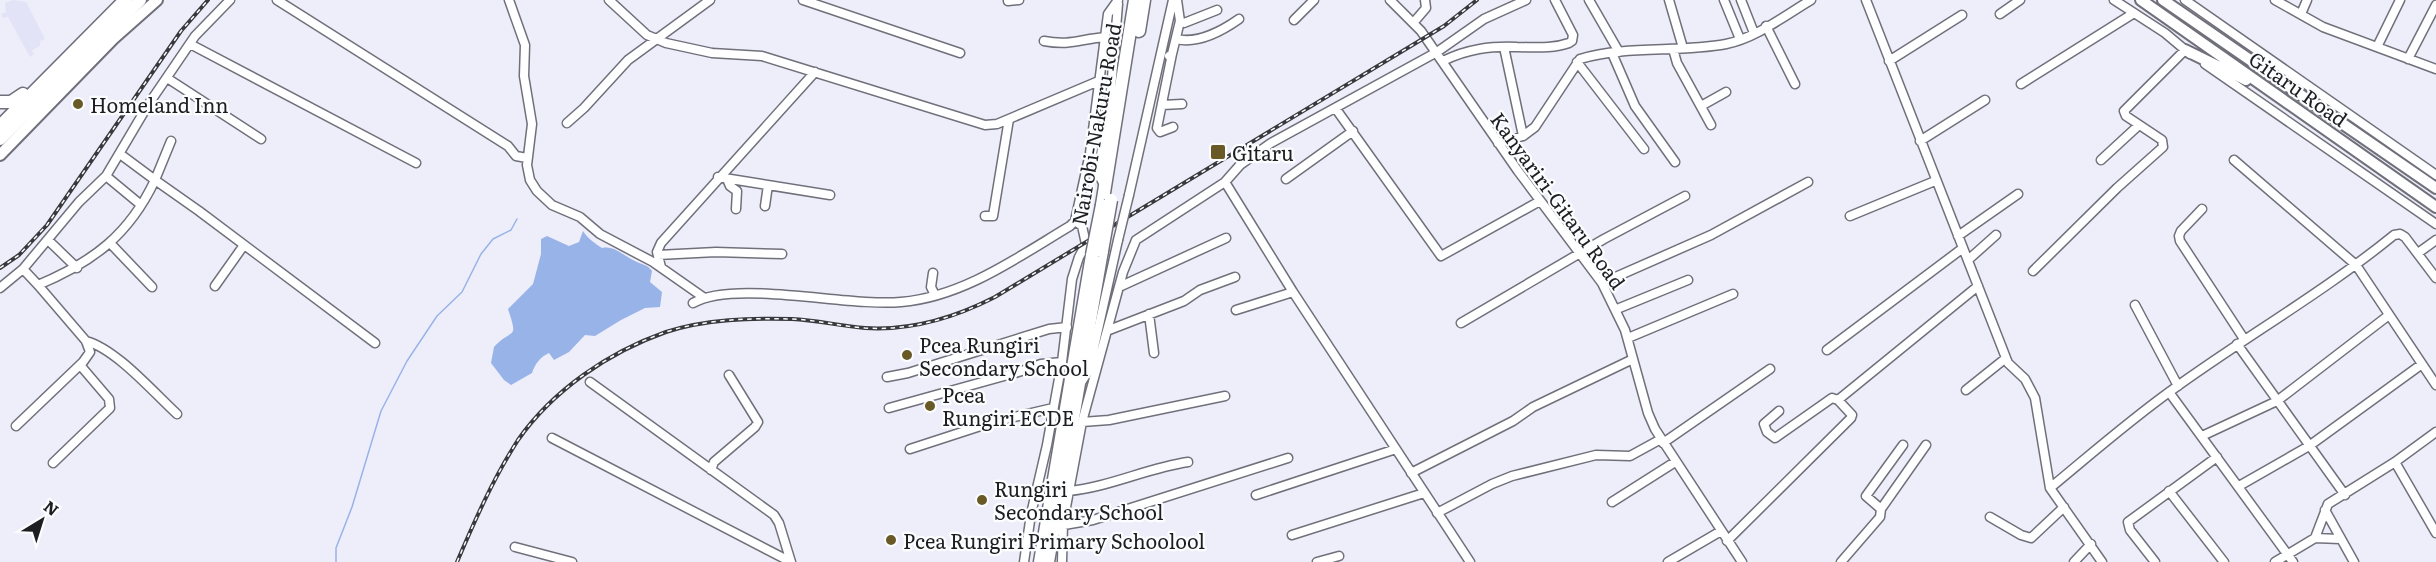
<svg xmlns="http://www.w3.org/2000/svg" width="2436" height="562" font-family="Literata,serif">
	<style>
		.built { fill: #e2e3f6 }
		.water { fill: #98b3e8 }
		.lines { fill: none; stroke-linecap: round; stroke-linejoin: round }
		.stream { stroke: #98b3e8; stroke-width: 1.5 }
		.minor-casing { stroke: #70707b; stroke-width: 11 }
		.major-casing { stroke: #70707b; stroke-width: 14 }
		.highway-casing { stroke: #70707b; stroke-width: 15 }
		.minor { stroke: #fff; stroke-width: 8 }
		.major { stroke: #fff; stroke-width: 10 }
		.highway { stroke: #fff; stroke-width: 12 }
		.rail-casing { stroke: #38383d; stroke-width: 4 }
		.rail { stroke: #fcfdff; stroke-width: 1.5; stroke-dasharray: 4.5; stroke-linecap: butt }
		.minor-bridge-casing { stroke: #70707b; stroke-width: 11; stroke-linecap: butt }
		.highway-bridge-casing { stroke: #70707b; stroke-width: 15; stroke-linecap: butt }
		.minor-bridge { stroke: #fff; stroke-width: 8 }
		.highway-bridge { stroke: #fff; stroke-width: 12 }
		.poi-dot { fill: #695927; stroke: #fcfdff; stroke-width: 2 }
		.labels { text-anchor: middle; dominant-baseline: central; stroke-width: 4.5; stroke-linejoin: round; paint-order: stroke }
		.street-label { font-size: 20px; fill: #1e1e22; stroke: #fcfdff }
		.poi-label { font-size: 20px; fill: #1e1e22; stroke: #fcfdff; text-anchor: start }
	</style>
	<rect width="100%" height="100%" fill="#eeeefa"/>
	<path class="built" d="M13 0 26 2 45 39 40 41V46L32 50 34 54 30 57 8 17 3 18 1 14 6 12 5 3Z"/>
	<path class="water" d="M583 231C587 238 596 244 602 248 614 245 624 256 635 261 642 265 647 264 652 271L650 282 662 292 660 307 645 308 621 320 595 336 585 335 569 352 554 360 549 353C540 357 535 364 532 373L511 385 504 380 491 363 494 347C512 327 519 342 508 309L533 284 541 254V239L547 236 569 246 579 242Z"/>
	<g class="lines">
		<path class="stream" d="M336 562V548L352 507 381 411 407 361 437 316 462 292 481 254 493 239 511 230 517 219"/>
		<defs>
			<path id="minor" d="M277 0 508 146 516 156 527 158
				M509 0 525 45 524 76 532 124 527 165 530 180 537 191 552 205 580 217 600 234 653 262 703 297
				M609 0 647 35 666 43 712 53 762 56 985 125 997 124 1101 80
				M803 0 960 53
				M1390 0 1421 31 1518 171 1602 283 1625 330 1648 413 1655 429 1742 562
				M1589 0 1619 52
				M1669 0 1683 48
				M1724 0 1740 39
				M1741 0 1754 33
				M1866 0 2008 363 2025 379 2035 398 2050 488 2102 562
				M2114 0 2165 33 2190 54
				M2185 0 2436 175
				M2275 0 2323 27 2436 69
				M1008 1 1019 0
				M2000 14 2020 0
				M2301 14 2307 0
				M1294 20 1314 0
				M1180 21 1184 23 1217 10
				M1414 22 1426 8 1425 0
				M1766 26 1795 84
				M1176 39C1197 44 1222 31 1239 19
				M1044 41C1071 46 1080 39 1106 37
				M190 44 416 163
				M1504 47 1523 136
				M2377 47 2400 0
				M1673 49 1677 63 1711 125
				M1612 53 1635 106 1675 162
				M1172 54 1157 128 1160 132 1173 127
				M1169 56 1172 54 1180 21 1177 0
				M2408 59 2436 5
				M1443 61C1467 49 1490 46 1517 47 1534 47 1552 49 1569 43L1572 41 1573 35 1555 0
				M1889 61 1962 15
				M1577 62 1644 149
				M2205 64 2436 224
				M167 78 261 139
				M2021 84 2134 13
				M1162 105 1182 104
				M1701 106 1726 92
				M1336 109 1441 256 1540 201
				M567 123 584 108 628 60 710 0
				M1920 141 1985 100
				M1498 143 1523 136 1535 127 1580 59C1627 45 1678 53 1726 44 1756 38 1784 16 1811 0
				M120 154 155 180 171 141
				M2101 160 2139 125
				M2234 160 2356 265 2436 385
				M106 176 141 205
				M718 177 830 195
				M727 179 730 186 737 191 736 209
				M1286 179 1353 131
				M1225 182 1293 292 1470 562
				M1105 187 1099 175V168L1111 90 1118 4
				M1129 195 1173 0
				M765 206 768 185
				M2202 209 2181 231 2179 236 2180 241 2244 339
				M985 216H993L1009 119
				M1850 216 1935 181
				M1958 236 2018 194
				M48 240 77 268
				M110 243 152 287
				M2418 253 2436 240
				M658 255 716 252 782 254
				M1968 260 1996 235
				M661 267 657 252 661 243 815 72
				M23 269 38 285C93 262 129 235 155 180L199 211 375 343
				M2033 271 2117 188 2163 147 2162 140 2126 116 2124 111 2185 50
				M933 273 931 287 935 295
				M1602 283 1711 235 1808 182
				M215 286 244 245
				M1119 287 1226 238
				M0 288 23 269 79 202 106 176 148 105 195 36 230 0
				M693 303C734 279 848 307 901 302 963 297 1018 257 1070 226L1075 221 1090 153 1108 14 1118 0
				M2135 305 2178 386
				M1617 309 1688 280
				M1236 310 1293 292
				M1149 314 1154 353
				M1461 323 1604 239 1685 196
				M1109 330 1184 301 1200 290 1235 277
				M1628 338 1733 294
				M86 341C116 349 153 392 177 414
				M2237 344 2345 495
				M1827 350 1963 248
				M887 377 908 373 1049 329 1067 327
				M1082 381 1089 370 1118 240
				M590 382 774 515 779 523 791 562
				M1966 390 2006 358
				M2169 392 2293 562
				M1838 400 1978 286
				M889 408 1022 371 1041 364 1062 362
				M1082 422 1109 420 1225 396
				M16 426 83 362 90 352 86 341 38 285
				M2202 436 2277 401 2389 315
				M552 438 791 562
				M1663 443 1770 369
				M910 449 993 422 1053 408
				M2395 462 2436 533
				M53 463 110 408 109 399 80 365
				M711 470 714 462 755 427 758 422 729 375
				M1411 473 1513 421 1533 407 1633 359
				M2239 486 2309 446 2422 364
				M2050 488C2090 455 2130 420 2172 390 2245 337 2324 292 2394 235L2400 234 2405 237 2436 278
				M1068 491C1110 487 1147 468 1188 462
				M2169 491 2224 562
				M1256 495 1396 449
				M1612 502 1675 462
				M1881 509 1926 445
				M2325 510 2354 562
				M1437 513 1492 484 1512 476 1596 455 1630 456 1661 439
				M1990 517 2021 535 2031 538 2064 507
				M1064 525 1093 520 1288 458
				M1292 535 1424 493
				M2315 538 2328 504 2395 462 2436 432
				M1727 541 1851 418 1852 415 1838 400 1832 398 1775 438 1767 432 1764 424 1779 411
				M515 547 572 562
				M1024 562 1031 514 1047 445 1062 362 1072 279 1079 257 1086 244 1082 226 1075 221
				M1062 562 1063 523 1082 422 1123 272 1136 240 1225 182 1240 165 1271 143 1437 52 1484 19 1526 0
				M1317 562 1339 556
				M1668 562 1721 531
				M1841 562 1880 517 1881 509 1866 496 1903 445
				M2074 562 2091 544
				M2155 562 2130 530 2128 522 2217 457
				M2275 562 2315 538 2340 539"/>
			<path id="major" d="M2141 0 2436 207
				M2163 0 2436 188
				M2185 50 2246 80
				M0 155 113 39 157 0"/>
			<path id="highway" d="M1139 31 1144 0
				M0 102H11L23 94
				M0 126 125 0
				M0 139 140 0
				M1102 205 1135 0
				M1040 562 1092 255
				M1048 562 1102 251"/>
		</defs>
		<use href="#minor" class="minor-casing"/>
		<use href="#major" class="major-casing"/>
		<use href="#highway" class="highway-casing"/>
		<use href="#minor" class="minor"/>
		<use href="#major" class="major"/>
		<use href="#highway" class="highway"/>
		<defs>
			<path id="rail" d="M0 268 19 255 47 225 181 31 208 0
				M457 562C475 520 493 479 518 440 553 390 609 352 666 332 706 319 751 318 792 319 816 320 840 326 865 328 911 331 954 318 995 297L1444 26 1477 0"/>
		</defs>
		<use href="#rail" class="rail-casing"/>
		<use href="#rail" class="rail"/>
		<defs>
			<path id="minor-bridge" d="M1118 240 1129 195"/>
			<path id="highway-bridge" d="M1102 251 1111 200
				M1092 255 1102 205"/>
		</defs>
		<use href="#minor-bridge" class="minor-bridge-casing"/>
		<use href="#highway-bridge" class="highway-bridge-casing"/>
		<use href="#minor-bridge" class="minor-bridge"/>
		<use href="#highway-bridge" class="highway-bridge"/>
	</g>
	<g class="poi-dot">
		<circle cx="78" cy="104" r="6"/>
		<rect x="1210" y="144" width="16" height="16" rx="3"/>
		<circle cx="907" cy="355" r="6"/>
		<circle cx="930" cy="406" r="6"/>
		<circle cx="982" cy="500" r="6"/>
		<circle cx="891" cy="540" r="6"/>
	</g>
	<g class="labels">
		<g class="street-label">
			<text transform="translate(2299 88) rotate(35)">Gitaru Road</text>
			<text transform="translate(1095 124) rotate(-80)">Nairobi-Nakuru Road</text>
			<text transform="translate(1559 200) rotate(54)">Kanyariri-Gitaru Road</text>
		</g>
		<g class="poi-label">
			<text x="90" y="104">Homeland Inn</text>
			<text x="1232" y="152">Gitaru</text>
			<text x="919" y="344">Pcea Rungiri<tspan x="919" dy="23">Secondary School</tspan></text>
			<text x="942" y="394">Pcea<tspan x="942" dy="23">Rungiri ECDE</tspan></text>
			<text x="994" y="488">Rungiri<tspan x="994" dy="23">Secondary School</tspan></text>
			<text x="903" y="540">Pcea Rungiri Primary Schoolool</text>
		</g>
	</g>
	<g transform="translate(42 520) rotate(38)" stroke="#fcfdff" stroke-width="4.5" paint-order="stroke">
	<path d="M0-4.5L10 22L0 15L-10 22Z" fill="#1e1e22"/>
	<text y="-9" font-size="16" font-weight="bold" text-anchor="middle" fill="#1e1e22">N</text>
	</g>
</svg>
